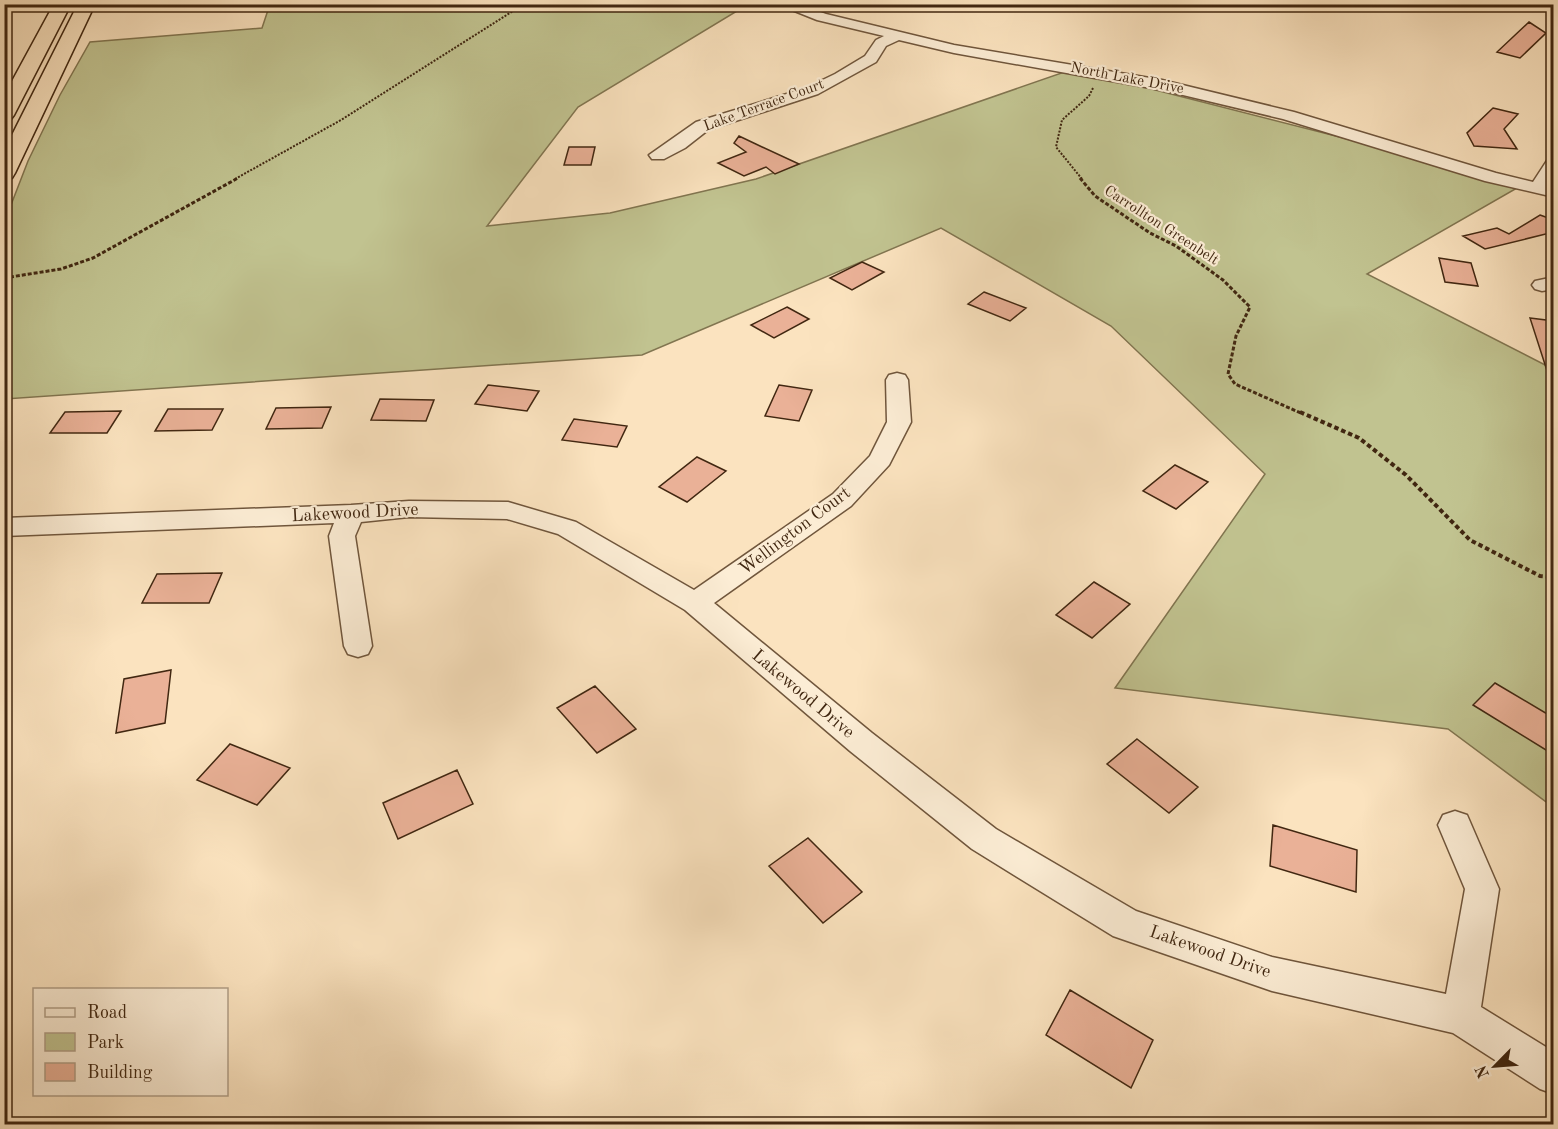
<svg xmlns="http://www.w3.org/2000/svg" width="1558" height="1129" font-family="'Old Standard TT',serif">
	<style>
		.green { fill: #c1c390; stroke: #817550; stroke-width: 1.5 }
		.building { fill: #eab197; stroke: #412711; stroke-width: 1.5 }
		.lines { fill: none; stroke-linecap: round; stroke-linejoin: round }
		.street-casing { stroke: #70563c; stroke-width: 3 }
		.highway-casing { stroke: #412711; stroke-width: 3 }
		.path-far2 { stroke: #412711; stroke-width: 2; stroke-dasharray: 2 1.5; stroke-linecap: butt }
		.path-far1 { stroke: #412711; stroke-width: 3; stroke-dasharray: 4 2; stroke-linecap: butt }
		.path { stroke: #412711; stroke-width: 4; stroke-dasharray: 4.5 3; stroke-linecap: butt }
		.street { fill: #fcedd5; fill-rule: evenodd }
		.highway { fill: #fbe3bf; fill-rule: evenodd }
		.labels { text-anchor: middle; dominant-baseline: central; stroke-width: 4.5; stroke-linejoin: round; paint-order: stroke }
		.far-street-label { font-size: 15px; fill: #412711; stroke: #fcedd5 }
		.street-label { font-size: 18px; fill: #412711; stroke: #fcedd5 }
	</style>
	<rect width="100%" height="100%" fill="#fbe3bf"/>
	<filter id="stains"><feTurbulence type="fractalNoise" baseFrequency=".00333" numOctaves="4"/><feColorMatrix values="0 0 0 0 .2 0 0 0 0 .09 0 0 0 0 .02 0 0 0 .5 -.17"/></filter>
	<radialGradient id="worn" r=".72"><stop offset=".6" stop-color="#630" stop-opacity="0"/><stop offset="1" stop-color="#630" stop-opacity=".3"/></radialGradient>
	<path class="green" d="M270 4 747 5 578 107 487 226 610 213 756 179 1073 69 1524 184 1367 274 1553 369V807L1448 729 1115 688 1265 474 1111 326 941 228 642 355 5 399 4 223 28 161 60 95 90 42 262 28Z"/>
	<path class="building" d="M1529 22 1546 33 1520 58 1497 52Z
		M1493 108 1518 114 1504 129 1517 149 1474 146 1467 133Z
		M739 136 760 146 799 164 775 174 766 167 744 176 718 163 746 152 734 143Z
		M569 147H595L591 165H564Z
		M1540 215 1554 220V232L1485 249 1463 236 1497 228 1509 234Z
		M1439 258 1471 263 1478 286 1445 282Z
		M862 262 884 272 852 290 830 278Z
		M984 292 1026 308 1010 321 968 304Z
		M787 307 809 319 774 338 751 325Z
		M1530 318 1554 321V379L1550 380Z
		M488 385 539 391 527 411 475 404Z
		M779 385 812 390 799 421 765 416Z
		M380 399 434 400 426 421 371 420Z
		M331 407 322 428 266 429 276 408Z
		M168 409H223L212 430 155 431Z
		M121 411 107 433H50L65 412Z
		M574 419 627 426 617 447 562 440Z
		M697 457 726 471 687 502 659 487Z
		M1175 465 1208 482 1176 509 1143 491Z
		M222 573 209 603H142L157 574Z
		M1094 582 1130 604 1092 638 1056 615Z
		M171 670 165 723 116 733 124 679Z
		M1495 683 1554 718V741L1546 750 1473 705Z
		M595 686 636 729 597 753 557 708Z
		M1137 739 1198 787 1169 813 1107 764Z
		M230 744 290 768 257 805 197 780Z
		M457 770 473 804 398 839 383 803Z
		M1273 825 1357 850 1356 892 1270 866Z
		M808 838 862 892 823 923 769 866Z
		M1070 990 1153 1040 1131 1088 1046 1035Z"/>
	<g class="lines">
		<defs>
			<path id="street" d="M777 4H798L826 14 954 45 1162 80 1294 112 1496 173 1533 182 1548 159 1554 158V178L1549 185 1554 186V197L1485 181 1283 119 1162 90 954 53 899 40 886 46 876 62 818 94 708 130 685 148 664 159H652L649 155 696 122 806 88 835 74 865 56 876 40 884 36 817 20Z
				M1307 4H1378L1372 8H1313Z
				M1554 277V289L1542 291 1535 289 1532 285 1535 281Z
				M897 373 905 375 908 380 911 422 889 465 851 506 714 603 872 733 996 829 1136 911 1272 957 1446 994 1465 889 1438 825 1443 815 1455 811 1467 815 1499 889 1481 1007 1554 1052V1094L1540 1089 1453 1033 1272 991 1113 936 972 849 850 751 685 610 558 534 507 519 409 517 361 522 355 536 372 646 368 654 358 657 348 654 344 646 329 536 334 523 4 536V518L351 505 409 501 508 502 576 522 694 590 833 494 870 456 887 422 886 380 889 375Z"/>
			<path id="highway" d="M54 4H71L14 115 11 119 4 121V96Z
				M78 4H95L15 173 12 178 4 179V151Z"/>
		</defs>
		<use href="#street" class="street-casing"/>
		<use href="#highway" class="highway-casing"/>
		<path class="path-far2" d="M235 179 341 120 524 4
			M1082 179 1056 147 1062 120 1089 96 1093 88"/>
		<path class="path-far1" d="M1080 178 1095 196 1150 233 1176 246 1223 280 1250 307 1236 336 1228 374 1235 384 1303 414
			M4 278 61 269 93 258 238 178"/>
		<path class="path" d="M1300 412 1359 438 1406 475 1470 540 1540 576 1554 577"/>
		<use href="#street" class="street"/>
		<use href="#highway" class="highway"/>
	</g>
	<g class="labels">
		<g class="far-street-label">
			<text transform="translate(1127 79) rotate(11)">North Lake Drive</text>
			<text transform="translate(764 106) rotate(-20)">Lake Terrace Court</text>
			<text transform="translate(1161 226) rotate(33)">Carrollton Greenbelt</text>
		</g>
		<g class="street-label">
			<text transform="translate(355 513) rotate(-3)">Lakewood Drive</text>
			<text transform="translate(795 531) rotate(-37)">Wellington Court</text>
			<text transform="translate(803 694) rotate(40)">Lakewood Drive</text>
			<text transform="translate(1210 952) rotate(19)">Lakewood Drive</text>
		</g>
	</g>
	<rect width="1558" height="1129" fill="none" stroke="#fbe3bf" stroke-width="24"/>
	<rect x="6" y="6" width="1546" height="1117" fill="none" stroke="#412711" stroke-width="3"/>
	<rect x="12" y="12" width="1534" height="1105" fill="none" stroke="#412711" stroke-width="1.5"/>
	<rect x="33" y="988" width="195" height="108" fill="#fcedd5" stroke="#b19e87" stroke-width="1.5"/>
	<rect x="45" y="1008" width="30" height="9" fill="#fcedd5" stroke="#b19e87" stroke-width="1.5"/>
	<text x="87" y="1018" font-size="18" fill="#412711">Road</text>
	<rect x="45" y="1033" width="30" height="18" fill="#c1c390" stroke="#b19e87" stroke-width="1.5"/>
	<text x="87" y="1048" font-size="18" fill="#412711">Park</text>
	<rect x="45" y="1063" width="30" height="18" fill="#eab197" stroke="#b19e87" stroke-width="1.5"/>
	<text x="87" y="1078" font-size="18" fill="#412711">Building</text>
	<g transform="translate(1495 1066) rotate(245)" stroke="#fcedd5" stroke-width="4.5" paint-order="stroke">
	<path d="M0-4.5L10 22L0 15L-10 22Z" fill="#412711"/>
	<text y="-9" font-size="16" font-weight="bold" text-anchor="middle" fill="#412711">N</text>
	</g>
	<rect width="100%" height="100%" filter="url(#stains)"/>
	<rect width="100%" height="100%" fill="url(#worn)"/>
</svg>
